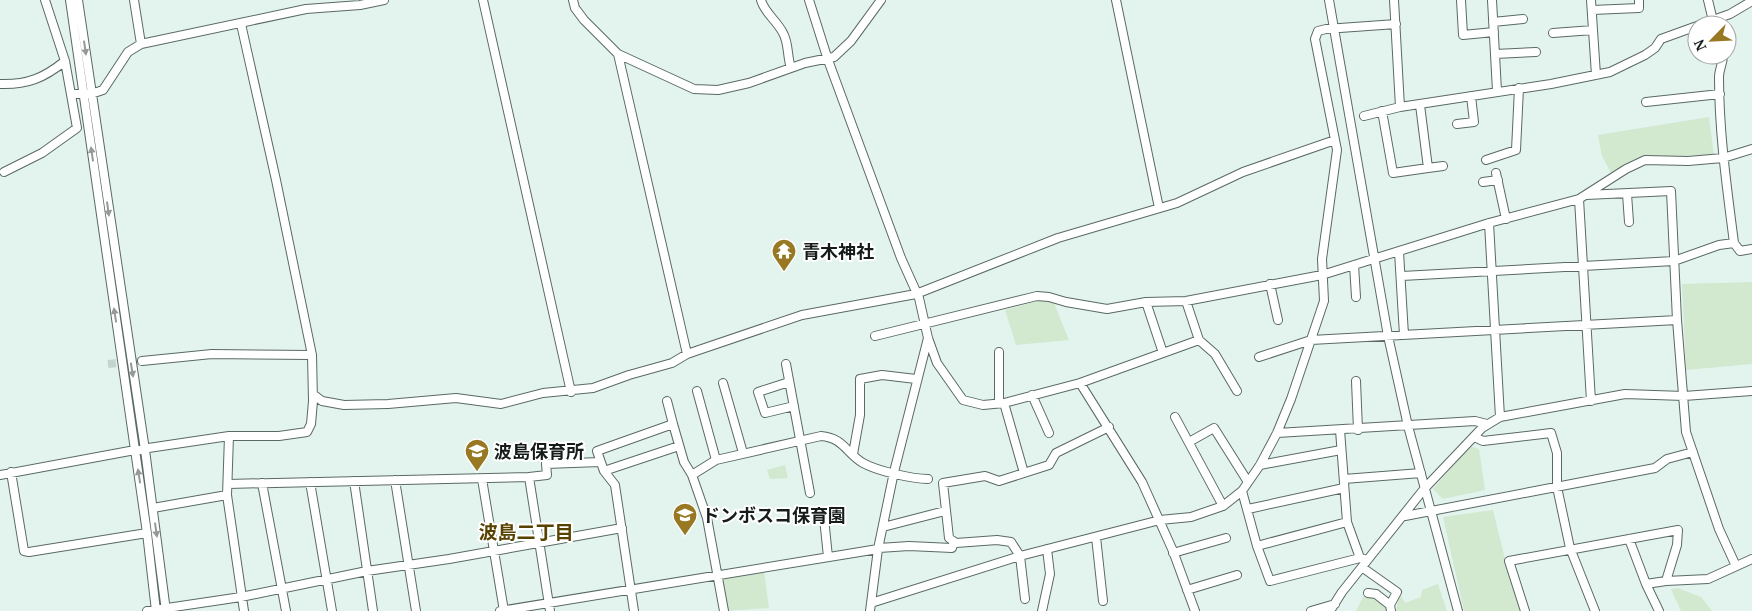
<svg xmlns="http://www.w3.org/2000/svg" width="1752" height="611" font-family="'PT Serif','Noto Sans JP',serif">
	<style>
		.green { fill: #d2e8cf }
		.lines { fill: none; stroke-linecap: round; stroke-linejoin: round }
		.minor-tunnel { stroke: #c4d4cf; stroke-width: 8; stroke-dasharray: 8 4; stroke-linecap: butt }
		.minor-casing { stroke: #5a6965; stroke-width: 10 }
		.minor { stroke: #fff; stroke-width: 8 }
		.oneway { fill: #969998 }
		.labels { text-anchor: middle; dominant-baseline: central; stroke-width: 4; stroke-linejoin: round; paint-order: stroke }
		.poi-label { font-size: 18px; font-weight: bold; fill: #161c1a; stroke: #fff; text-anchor: start }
		.neighbourhood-label { font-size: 19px; font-weight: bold; fill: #584200; stroke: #fff }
	</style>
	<rect width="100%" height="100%" fill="#e3f4ef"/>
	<path class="green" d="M1709 117 1714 155 1646 157 1611 173 1602 156 1598 135Z
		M1752 282V364L1686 370 1682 284Z
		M1049 298 1054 303 1069 340 1016 345 1005 310Z
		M1470 446 1479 449 1485 490 1443 499 1433 489Z
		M785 465 788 478 770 479 767 470Z
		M1493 510 1506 563 1523 611H1464L1443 517Z
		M764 571 769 608 726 611 721 577Z
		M1438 584 1447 611H1396L1399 597 1401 596 1405 603 1421 597 1422 590Z
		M1678 588 1701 597 1712 611H1681L1671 589Z
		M1365 593 1386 607 1387 611H1356Z"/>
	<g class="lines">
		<path class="minor-tunnel" d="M108 364 142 361"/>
		<defs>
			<path id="minor" d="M70 0 147 533 156 611
				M78 0 145 450 166 611
				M134 0 141 44
				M483 0 571 392
				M573 0 575 8 584 20 618 54 694 89 718 90 749 83 805 63 834 57 851 41 881 0
				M761 0C764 12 777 21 783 33 789 43 787 57 791 68
				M809 0 828 60 901 258 919 298 928 338 937 363 963 400 983 405 1004 403 1080 383 1199 340 1186 301
				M1116 0 1159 208
				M1329 0 1388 336 1408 426 1458 611
				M1394 0 1400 107
				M1461 0 1463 35 1494 32
				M1492 0 1497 91
				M1591 0 1596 75
				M1708 0 1714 25
				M1592 10 1639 8V0
				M1493 22 1523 19
				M1699 25 1730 14 1752 1
				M1553 33 1593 30
				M618 54 687 354
				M1495 54 1536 52
				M1723 55C1723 63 1719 70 1719 77 1719 133 1727 188 1734 243L1740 251 1752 249
				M0 84C27 85 44 78 65 61
				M72 94H91L103 90 128 52 141 44 306 9 360 5 384 0
				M1646 102 1720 94
				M1382 111 1393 173 1428 168 1420 105
				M1364 116 1400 107 1551 84 1610 72 1645 55 1655 48 1661 39 1697 26
				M1457 124 1474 122 1471 96
				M1486 160 1516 150 1519 88
				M1428 168 1443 166
				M4 172 42 153 77 128 65 61 45 0
				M1496 173 1506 219
				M1483 182 1498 180
				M1627 194 1629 222
				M1586 195 1671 191 1677 320 1686 432 1719 529 1736 566
				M1579 199 1591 401
				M1489 223 1500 417
				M1399 252 1404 335
				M1354 265 1356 297
				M1402 276 1674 261 1719 245 1734 243
				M1270 284 1278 320
				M1146 302 1163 353
				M875 336 1037 296 1049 297 1066 302 1107 309 1146 302 1186 301 1322 275 1489 223 1579 199 1626 169 1645 160 1688 161 1723 158 1752 149
				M1199 340 1215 354 1237 391
				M999 352V402
				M1259 357 1311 340 1677 320
				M142 361 212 354 312 355
				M786 364 810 493
				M1356 381 1358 430
				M789 382 758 392 765 413 794 406
				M723 383 743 453
				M1080 383 1142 482 1173 551 1195 611
				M697 391 716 460
				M314 395 322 401 344 405 388 404 456 398 501 404 543 393 593 388 629 375 672 363 687 354 802 315 916 294 1058 238 1177 203 1243 172 1335 140
				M1032 395 1049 433
				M1004 403 1024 473
				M1175 417 1223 506
				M673 424 684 462 692 475 707 518 724 611
				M1340 430 1347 522 1360 558 1364 559
				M1277 433 1475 421 1487 424
				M229 436 227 495 244 611
				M1474 437 1483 441 1551 433 1557 453V487L1570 548 1595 611
				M1189 442 1214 428 1248 482
				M853 454 860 415V379L882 375 916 379
				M1260 465 1341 450
				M604 471 679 446
				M11 472 24 551 29 552 147 533
				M0 475 135 450 229 436H279L307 432 311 424 313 401 312 355 276 180 241 24
				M692 475 716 460 821 436C844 438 846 453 863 463 877 471 913 479 928 479
				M529 477 547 475 546 464 600 462
				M482 479 504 611
				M1344 479 1421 473
				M395 480 416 611
				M354 481 373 611
				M310 482 332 611
				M262 483 286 611
				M228 484 529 477 550 611
				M1242 491 1257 546 1270 581 1360 558
				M153 508 227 495
				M1248 509 1344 488
				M1405 516 1655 468 1667 459 1693 452
				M824 518 828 557
				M883 527 945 511
				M1096 537 1103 601
				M1629 539 1646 584 1659 611
				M1257 546 1347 522
				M879 548 909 546 952 548 954 542
				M1173 553 1226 538
				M1363 568 1397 592 1390 605 1391 611
				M1646 584 1666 581
				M1187 590 1237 575
				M1368 593 1376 594 1390 605
				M1025 599 1020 556 1011 542 997 540 956 543 949 538 943 483 985 476 999 481 1049 465 1056 453 1109 427
				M871 603 1020 556 1160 520 1191 517 1223 506 1242 491 1260 465 1277 433 1291 399 1324 301 1322 259 1337 150 1315 39 1318 31 1326 29 1396 24
				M147 611 241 597 367 571 449 559 622 528
				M500 611 878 549
				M634 611 615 485 604 471 597 451 673 424 667 401
				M870 611 878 549 894 472 928 338
				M1042 611 1050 574 1047 549
				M1311 611 1335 604
				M1330 611 1342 592 1424 489 1482 428 1500 417 1625 394 1684 396 1752 391
				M1525 611 1509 561 1678 530 1677 545 1666 581 1708 579 1752 559"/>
		</defs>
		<use href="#minor" class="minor-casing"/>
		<use href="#minor" class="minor"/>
	</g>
	<defs><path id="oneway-solid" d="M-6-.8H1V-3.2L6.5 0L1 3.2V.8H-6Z" transform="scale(1.25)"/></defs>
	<g class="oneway">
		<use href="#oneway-solid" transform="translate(85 48) rotate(82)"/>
		<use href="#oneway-solid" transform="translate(92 154) rotate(-98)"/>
		<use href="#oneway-solid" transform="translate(108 209) rotate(82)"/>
		<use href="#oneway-solid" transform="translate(115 315) rotate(-99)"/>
		<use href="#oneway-solid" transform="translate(132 370) rotate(81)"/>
		<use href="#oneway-solid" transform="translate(139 476) rotate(-99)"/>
		<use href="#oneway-solid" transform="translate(156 530) rotate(82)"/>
	</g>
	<defs>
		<symbol id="temple-pin" viewBox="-11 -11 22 30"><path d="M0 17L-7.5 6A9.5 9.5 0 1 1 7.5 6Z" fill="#987822" stroke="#fff"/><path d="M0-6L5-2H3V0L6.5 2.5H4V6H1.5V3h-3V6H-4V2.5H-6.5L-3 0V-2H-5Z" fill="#fff"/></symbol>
		<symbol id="school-pin" viewBox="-11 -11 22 30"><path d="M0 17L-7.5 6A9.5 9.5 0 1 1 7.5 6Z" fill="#987822" stroke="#fff"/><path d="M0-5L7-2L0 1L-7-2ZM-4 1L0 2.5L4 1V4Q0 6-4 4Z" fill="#fff"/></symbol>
	</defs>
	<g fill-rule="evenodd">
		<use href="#temple-pin" x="770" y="237" width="28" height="38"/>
		<use href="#school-pin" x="463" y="437" width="28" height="38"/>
		<use href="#school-pin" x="671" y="501" width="28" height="38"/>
	</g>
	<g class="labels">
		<g class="poi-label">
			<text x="802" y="251">青木神社</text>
			<text x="494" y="451">波島保育所</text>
			<text x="702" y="515">ドンボスコ保育園</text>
		</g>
		<g class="neighbourhood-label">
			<text x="526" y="531">波島二丁目</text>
		</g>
	</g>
	<g transform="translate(1712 40) rotate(246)"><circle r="24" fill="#ffffff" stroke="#a2a4a3"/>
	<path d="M0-4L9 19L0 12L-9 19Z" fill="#987822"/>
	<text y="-8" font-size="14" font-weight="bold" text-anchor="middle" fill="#161c1a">N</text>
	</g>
</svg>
